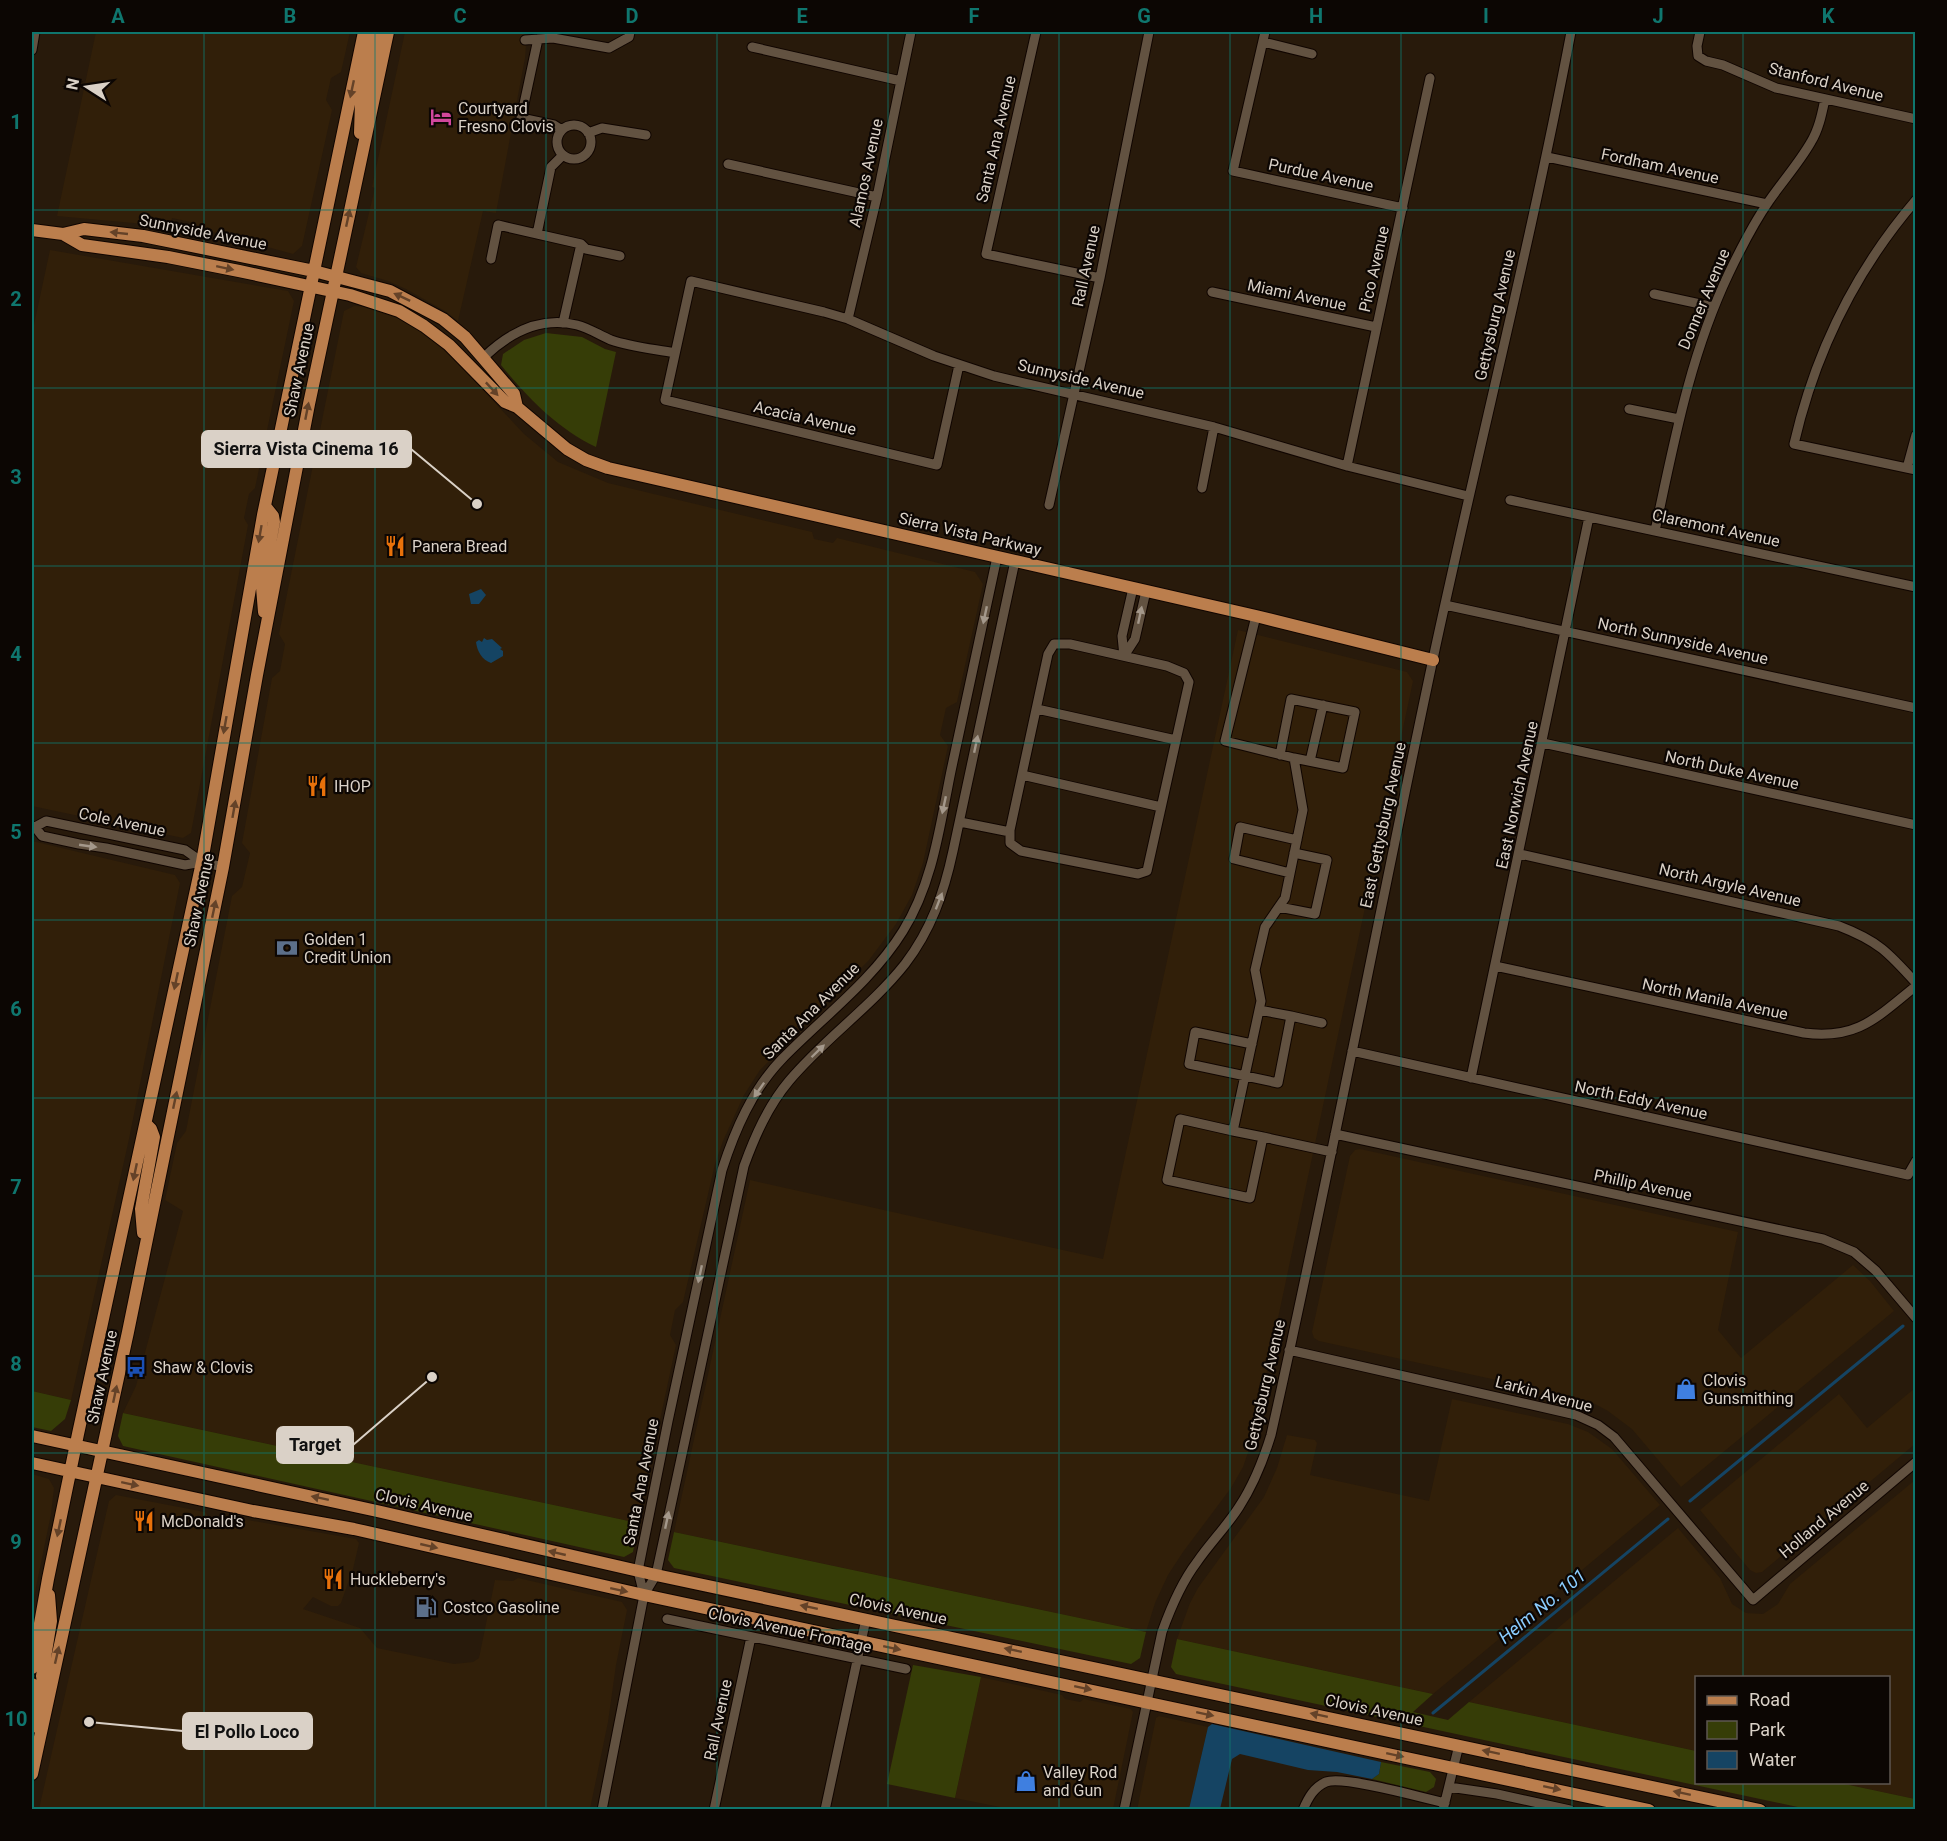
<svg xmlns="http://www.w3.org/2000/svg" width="1947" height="1841" font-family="Roboto,sans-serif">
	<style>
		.built { fill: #311f09 }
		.green { fill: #363d07 }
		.water { fill: #154463 }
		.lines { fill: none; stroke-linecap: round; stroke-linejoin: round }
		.stream { stroke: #154463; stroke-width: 3 }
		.minor-casing { stroke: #100500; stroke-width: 11 }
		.major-casing { stroke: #100500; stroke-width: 14 }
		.minor { stroke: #625241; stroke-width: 9 }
		.major { stroke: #bb7e4d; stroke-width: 12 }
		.oneway { fill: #644228 }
		.oneway2 { fill: #a4988b }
		.grid { fill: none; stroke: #0f766e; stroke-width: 1.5; stroke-opacity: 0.55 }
		.labels { text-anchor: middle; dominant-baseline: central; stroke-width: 4.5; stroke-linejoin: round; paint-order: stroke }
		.street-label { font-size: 16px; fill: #dad1c7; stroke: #0c0603 }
		.poi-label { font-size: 16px; fill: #dad1c7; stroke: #0c0603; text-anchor: start }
		.water-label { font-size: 18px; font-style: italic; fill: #8bcdff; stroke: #0c0603 }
		.leader { fill: none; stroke: #dad1c7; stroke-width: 2 }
		.callout-dot { fill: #dad1c7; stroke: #0c0603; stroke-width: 2 }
		.callout { fill: #dad1c7; stroke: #dad1c7; stroke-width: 2 }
		.callout-label { font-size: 18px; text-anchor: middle; font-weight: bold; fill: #111 }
		.neatline { fill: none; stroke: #0f766e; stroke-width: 2 }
		.grid-label { font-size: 20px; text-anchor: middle; font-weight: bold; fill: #0f766e }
	</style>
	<rect width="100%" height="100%" fill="#281a0b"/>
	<path class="built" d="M96 32H350L341 72 331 78 326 100 332 110 302 246 293 254 198 228 195 223 172 218 171 222 166 226 57 216Z
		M405 32H527L525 58 496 213 483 211 458 321 445 311 406 289 388 281 361 273 356 267 375 188 372 187Z
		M50 250 288 291 294 301 255 488 249 494 244 518 248 525 191 833 183 838 32 806V334Z
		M354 306 370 307 394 316 427 335 453 358 524 434 558 462 608 483 812 532 814 539 833 543 837 538 975 572 983 584 957 702 946 708 940 735 948 746 923 863 912 895 896 924 869 960 808 1021 801 1023 771 1047V1059L760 1070 744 1095 723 1141 715 1164 683 1302 675 1310 670 1335 676 1345 638 1523 123 1413 136 1386 183 1211 165 1200 177 1143 186 1131 232 896 242 887 250 853 242 843 272 678 280 671 285 644 279 634 344 311Z
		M1238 630 1407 672 1413 681 1252 1441 1243 1467 1231 1488 1183 1552 1168 1575 1155 1603 1146 1632 674 1532 750 1180 1103 1259Z
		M32 841 175 875 180 883 129 1139 71 1400 32 1391Z
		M1360 1149 1738 1232 1718 1330 1741 1358 1853 1265 1870 1281 1894 1311 1681 1487 1632 1429 1608 1411 1593 1403 1574 1397 1319 1341 1314 1338 1312 1332 1350 1156 1355 1150Z
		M1915 1388V1444L1762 1572 1756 1573 1750 1570 1700 1510 1839 1394 1867 1428Z
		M1452 1399 1568 1424 1588 1432 1612 1449 1660 1505 1433 1694 1177 1639 1190 1603 1198 1588 1264 1497 1277 1468 1287 1435 1315 1440 1317 1443 1310 1475 1429 1501Z
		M32 1474 49 1479 54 1488 51 1514 32 1607Z
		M1915 1480V1799L1840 1783 1888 1782V1678H1696V1751L1469 1702 1678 1528 1720 1578 1732 1604 1746 1613 1763 1614 1778 1604 1790 1584Z
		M116 1495 205 1512 209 1517 226 1520 231 1517 356 1539 359 1543 353 1569 341 1603 338 1606H331L313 1597 303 1609 360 1628 377 1648 454 1664 473 1662 479 1658 495 1580 513 1581 518 1578 622 1602 627 1610 616 1665 608 1722 590 1809H39L109 1501Z
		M981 1677 1062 1695 1065 1699 1080 1702 1084 1699 1131 1709 1133 1712 1113 1809H1010L955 1798Z
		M1159 1716 1208 1727 1189 1809 1137 1810 1156 1718Z"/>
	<path class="green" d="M546 333 582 337 605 349 616 352 596 447C557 428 528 398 501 365L503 354 524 340Z
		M32 1391 71 1400 65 1419 51 1431 32 1427Z
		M123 1413 638 1523 633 1552 624 1557 123 1446 118 1436Z
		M674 1532 1146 1632 1140 1658 1131 1664 674 1568 668 1560Z
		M1177 1639 1433 1694 1413 1712 1448 1720 1469 1702 1696 1751V1782L1840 1783 1915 1799V1809H1807L1176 1674 1171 1667Z
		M913 1665 981 1677 955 1798 887 1784Z
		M1381 1762 1430 1772 1436 1779 1434 1787 1426 1792 1372 1779 1379 1774Z"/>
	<path class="water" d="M481 589 486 595 479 604H471L469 594Z
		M484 638 487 640 492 639 502 648 500 649 503 651V656L491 663C482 660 477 651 476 642L479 640 482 642Z
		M1212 1724 1381 1762 1379 1774 1372 1779 1337 1772 1308 1770 1240 1754 1232 1759 1220 1809H1189L1208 1727Z"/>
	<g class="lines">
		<path class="stream" d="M1690 1501 1903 1326
			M1433 1713 1668 1519"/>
		<defs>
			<path id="minor" d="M1036 32 986 254 1100 278
				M1265 32 1233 171 1403 208
				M1700 32 1697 46 1698 56 1706 61 1723 65 1776 88 1916 119
				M538 39 521 118 554 125 562 130
				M525 40 553 38 609 48 629 37 630 32
				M1263 42 1312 54
				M752 47 901 81
				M32 50 35 32
				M557 142a17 17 0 1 1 34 0a17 17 0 1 1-34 0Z
				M588 133 602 128 646 135
				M1547 157 1767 204
				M728 164 877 197
				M1916 200C1855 271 1815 353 1794 444L1916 470
				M537 234 551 167 563 155
				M491 259 498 225 581 244
				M1212 292 1376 327
				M1654 294 1714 307
				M848 319 877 197 911 32
				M563 323 581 244 586 249 620 256
				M484 357C509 333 540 316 577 325 589 328 599 335 611 340 631 347 654 349 675 353
				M959 365 937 465 665 400 691 281 824 312 848 319 934 356 994 376 1214 427 1347 466 1468 496
				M1629 409 1679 419
				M1347 466 1430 78
				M1907 468 1916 435
				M1202 488 1214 427
				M1510 500 1916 587
				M1049 505 1100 278 1149 32
				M1655 531C1674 442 1690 355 1729 273 1741 248 1753 224 1769 201 1782 182 1799 163 1811 142 1819 129 1822 113 1825 99
				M1445 605 1916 708
				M1256 616 1225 741 1294 758 1303 810 1285 898 1265 927 1255 970 1261 1001 1233 1131 1180 1119 1167 1180 1250 1198 1263 1137 1332 1152
				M1054 644H1070L1167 666 1184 673 1189 682 1147 871 1138 874 1021 851 1010 843V830L1048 654Z
				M1124 656 1135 639 1146 591
				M1124 656 1122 636 1133 588
				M1037 709 1176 740
				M1543 743 1916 825
				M1280 755 1291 699 1355 712 1343 768 1294 758
				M1310 761 1323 705
				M1022 775 1161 807
				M960 822 1010 832
				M32 826 35 827 42 836 79 844 106 848 185 865 202 862 223 867
				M35 827 46 821 185 850 202 862
				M1520 854 1839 926C1878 941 1888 952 1916 983
				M1290 873 1234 859 1240 827 1297 840
				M1279 907 1315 914 1327 860 1294 853
				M1495 966 1804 1033C1858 1040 1877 1017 1916 986
				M1291 1016 1322 1023
				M1252 1044 1195 1032 1189 1064 1278 1083 1291 1016 1259 1010
				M1352 1051 1908 1175 1916 1161
				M1471 1078 1589 517
				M1233 1131 1263 1137
				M1335 1134 1823 1239 1854 1252 1876 1271 1916 1318
				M1289 1350 1576 1415 1598 1425 1614 1437 1753 1600 1916 1462
				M644 1595 638 1571 668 1421 722 1170C735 1130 752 1090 782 1059 823 1017 872 981 903 931 933 883 940 825 951 771 966 700 982 628 997 557
				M667 1619 906 1669
				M1449 1787 1497 1794 1570 1810
				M602 1810 644 1595 656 1575 744 1166C755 1136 768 1106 789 1081 824 1039 871 1007 905 964 931 930 944 893 953 851L1015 561
				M714 1810 751 1637
				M825 1810 866 1619
				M1124 1810 1162 1632C1171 1607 1181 1583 1197 1562 1210 1543 1227 1526 1239 1507 1254 1484 1263 1461 1271 1435 1329 1177 1378 917 1433 659 1478 449 1531 242 1571 32
				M1303 1810C1308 1798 1314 1787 1326 1782 1343 1775 1423 1798 1445 1803
				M1443 1810 1459 1745"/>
			<path id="major" d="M360 133 361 102 376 32
				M32 230 63 234 84 229 143 236 314 271 390 291 443 319 465 337 514 394 517 407
				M63 234 82 245 168 257 239 271 350 295 399 311 424 326 449 345 505 402 517 407 567 449 586 460 608 468 1256 616 1433 660
				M264 612 262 587 274 522 273 516 265 506
				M143 1233 141 1209 154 1137 151 1129 146 1124
				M32 1436 377 1511 656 1575 1760 1810
				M32 1463 253 1511 354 1529 644 1595 1649 1810
				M49 1595 51 1621 42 1676 43 1682 50 1687
				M32 1668 48 1579 78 1434 202 862 263 515 364 32
				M32 1684 36 1686 39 1692 32 1727
				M32 1774 128 1332 223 867 257 675 309 404 388 32"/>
		</defs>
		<use href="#minor" class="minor-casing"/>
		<use href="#major" class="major-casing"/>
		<use href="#minor" class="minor"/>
		<use href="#major" class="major"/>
	</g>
	<defs><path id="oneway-solid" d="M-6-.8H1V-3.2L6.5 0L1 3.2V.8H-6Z" transform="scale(1.5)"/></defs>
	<g class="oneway">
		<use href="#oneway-solid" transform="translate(352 89) rotate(102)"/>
		<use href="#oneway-solid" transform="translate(348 218) rotate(-78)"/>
		<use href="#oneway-solid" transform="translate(119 233) rotate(-174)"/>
		<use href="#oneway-solid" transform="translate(225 268) rotate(12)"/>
		<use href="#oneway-solid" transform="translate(402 297) rotate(-155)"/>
		<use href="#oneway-solid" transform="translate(492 389) rotate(47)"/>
		<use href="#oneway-solid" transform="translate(307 411) rotate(-79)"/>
		<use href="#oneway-solid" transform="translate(260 534) rotate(100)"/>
		<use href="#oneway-solid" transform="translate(225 725) rotate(100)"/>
		<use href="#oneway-solid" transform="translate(234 809) rotate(-80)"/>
		<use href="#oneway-solid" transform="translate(214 909) rotate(-78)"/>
		<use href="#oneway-solid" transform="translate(176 981) rotate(102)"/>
		<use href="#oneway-solid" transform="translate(175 1100) rotate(-78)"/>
		<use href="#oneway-solid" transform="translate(135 1172) rotate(102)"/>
		<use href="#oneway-solid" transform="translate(115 1394) rotate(-78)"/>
		<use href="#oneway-solid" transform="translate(130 1484) rotate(12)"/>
		<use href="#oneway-solid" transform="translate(320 1498) rotate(-168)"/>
		<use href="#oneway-solid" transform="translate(59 1528) rotate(102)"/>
		<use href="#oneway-solid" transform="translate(429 1546) rotate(13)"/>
		<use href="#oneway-solid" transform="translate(557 1553) rotate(-167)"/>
		<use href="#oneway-solid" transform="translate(619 1590) rotate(12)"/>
		<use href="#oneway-solid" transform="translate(809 1607) rotate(-168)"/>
		<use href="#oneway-solid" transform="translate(892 1648) rotate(12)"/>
		<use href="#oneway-solid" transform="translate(1013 1650) rotate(-168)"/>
		<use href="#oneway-solid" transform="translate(57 1655) rotate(-77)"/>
		<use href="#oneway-solid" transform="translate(1083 1688) rotate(12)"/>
		<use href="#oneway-solid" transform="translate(1205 1714) rotate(12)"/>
		<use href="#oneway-solid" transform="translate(1319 1715) rotate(-168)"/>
		<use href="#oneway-solid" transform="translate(1491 1752) rotate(-168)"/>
		<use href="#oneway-solid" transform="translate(1395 1755) rotate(12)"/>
		<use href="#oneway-solid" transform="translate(1552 1788) rotate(12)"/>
		<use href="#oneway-solid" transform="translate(1682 1793) rotate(-168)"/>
	</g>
	<g class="oneway2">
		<use href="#oneway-solid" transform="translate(985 615) rotate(102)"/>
		<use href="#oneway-solid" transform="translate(1140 615) rotate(-78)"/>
		<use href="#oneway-solid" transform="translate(976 744) rotate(-78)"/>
		<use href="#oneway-solid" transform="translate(944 805) rotate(102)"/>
		<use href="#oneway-solid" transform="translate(88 846) rotate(8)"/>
		<use href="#oneway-solid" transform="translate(939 901) rotate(-69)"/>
		<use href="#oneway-solid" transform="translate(818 1051) rotate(-44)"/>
		<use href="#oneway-solid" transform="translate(759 1090) rotate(125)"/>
		<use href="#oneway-solid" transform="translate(700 1274) rotate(102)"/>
		<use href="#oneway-solid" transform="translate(667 1520) rotate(-78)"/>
	</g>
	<path class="grid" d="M204 32V1810M375 32V1810M546 32V1810M717 32V1810M888 32V1810M1059 32V1810M1230 32V1810M1401 32V1810M1572 32V1810M1743 32V1678M32 210H1916M32 388H1916M32 566H1916M32 743H1916M32 920H1916M32 1098H1916M32 1276H1916M32 1453H1916M32 1630H1916M1743 1782V1810"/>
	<defs>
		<symbol id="hotel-bare" viewBox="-9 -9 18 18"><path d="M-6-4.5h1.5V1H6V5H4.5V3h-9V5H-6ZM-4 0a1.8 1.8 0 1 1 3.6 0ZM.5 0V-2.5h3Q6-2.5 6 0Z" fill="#d1479c" stroke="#0c0603" stroke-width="2.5" paint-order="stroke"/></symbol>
		<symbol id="restaurant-bare" viewBox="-9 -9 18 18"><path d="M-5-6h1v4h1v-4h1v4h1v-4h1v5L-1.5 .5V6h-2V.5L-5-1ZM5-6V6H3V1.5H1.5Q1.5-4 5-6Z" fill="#e8710a" stroke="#0c0603" stroke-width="2.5" paint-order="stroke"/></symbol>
		<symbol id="bank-bare" viewBox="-9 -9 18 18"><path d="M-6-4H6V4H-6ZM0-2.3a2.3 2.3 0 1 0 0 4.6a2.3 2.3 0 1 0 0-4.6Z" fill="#5c6f8a" stroke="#0c0603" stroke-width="2.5" paint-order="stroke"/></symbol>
		<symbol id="bus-bare" viewBox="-9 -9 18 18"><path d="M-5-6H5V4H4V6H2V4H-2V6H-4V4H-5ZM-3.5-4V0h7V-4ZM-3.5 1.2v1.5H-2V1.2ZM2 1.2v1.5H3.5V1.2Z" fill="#1a4fb4" stroke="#0c0603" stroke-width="2.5" paint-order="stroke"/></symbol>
		<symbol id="shop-bare" viewBox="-9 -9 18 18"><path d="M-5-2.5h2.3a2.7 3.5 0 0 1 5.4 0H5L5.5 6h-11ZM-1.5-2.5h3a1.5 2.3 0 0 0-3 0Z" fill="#3f7fe0" stroke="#0c0603" stroke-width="2.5" paint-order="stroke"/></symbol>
		<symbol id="fuel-bare" viewBox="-9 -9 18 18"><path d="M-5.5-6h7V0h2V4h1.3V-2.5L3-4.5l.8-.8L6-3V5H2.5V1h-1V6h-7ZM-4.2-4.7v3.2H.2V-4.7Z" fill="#5c6f8a" stroke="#0c0603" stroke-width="2.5" paint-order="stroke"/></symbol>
	</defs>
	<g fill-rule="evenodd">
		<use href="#hotel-bare" x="426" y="102" width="30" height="30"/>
		<use href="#restaurant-bare" x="380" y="531" width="30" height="30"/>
		<use href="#restaurant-bare" x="302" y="771" width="30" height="30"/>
		<use href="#bank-bare" x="272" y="933" width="30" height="30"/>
		<use href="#bus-bare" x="121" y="1352" width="30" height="30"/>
		<use href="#shop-bare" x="1671" y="1374" width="30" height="30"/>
		<use href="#restaurant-bare" x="129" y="1506" width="30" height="30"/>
		<use href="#restaurant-bare" x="318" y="1564" width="30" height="30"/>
		<use href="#fuel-bare" x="411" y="1592" width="30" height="30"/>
		<use href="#shop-bare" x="1011" y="1766" width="30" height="30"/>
	</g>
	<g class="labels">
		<g class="street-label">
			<text transform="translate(1826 82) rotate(14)">Stanford Avenue</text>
			<text transform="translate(996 139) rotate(-77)">Santa Ana Avenue</text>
			<text transform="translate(1660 166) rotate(12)">Fordham Avenue</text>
			<text transform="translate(866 173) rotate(-78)">Alamos Avenue</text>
			<text transform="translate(1321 175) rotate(12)">Purdue Avenue</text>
			<text transform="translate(203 232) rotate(11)">Sunnyside Avenue</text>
			<text transform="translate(1086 266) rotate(-78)">Rall Avenue</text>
			<text transform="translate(1374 269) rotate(-77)">Pico Avenue</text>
			<text transform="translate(1297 295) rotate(12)">Miami Avenue</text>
			<text transform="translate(1704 299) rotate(-67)">Donner Avenue</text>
			<text transform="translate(1495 315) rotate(-77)">Gettysburg Avenue</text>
			<text transform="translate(299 370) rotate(-78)">Shaw Avenue</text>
			<text transform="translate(1081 379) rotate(13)">Sunnyside Avenue</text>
			<text transform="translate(805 418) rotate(13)">Acacia Avenue</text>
			<text transform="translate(1716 528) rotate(12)">Claremont Avenue</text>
			<text transform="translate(970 534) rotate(13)">Sierra Vista Parkway</text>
			<text transform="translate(1683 641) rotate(12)">North Sunnyside Avenue</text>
			<text transform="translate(1732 770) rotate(12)">North Duke Avenue</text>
			<text transform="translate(1517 795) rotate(-78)">East Norwich Avenue</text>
			<text transform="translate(122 822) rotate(12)">Cole Avenue</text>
			<text transform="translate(1383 825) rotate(-78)">East Gettysburg Avenue</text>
			<text transform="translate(1730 885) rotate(13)">North Argyle Avenue</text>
			<text transform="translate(199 900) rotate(-78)">Shaw Avenue</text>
			<text transform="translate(1715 999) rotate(12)">North Manila Avenue</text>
			<text transform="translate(811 1011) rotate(-45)">Santa Ana Avenue</text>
			<text transform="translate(1641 1100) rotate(12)">North Eddy Avenue</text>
			<text transform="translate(1643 1185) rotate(12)">Phillip Avenue</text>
			<text transform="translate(102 1377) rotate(-78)">Shaw Avenue</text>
			<text transform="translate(1265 1385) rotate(-77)">Gettysburg Avenue</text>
			<text transform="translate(1544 1394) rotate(15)">Larkin Avenue</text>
			<text transform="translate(641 1482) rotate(-79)">Santa Ana Avenue</text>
			<text transform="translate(424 1505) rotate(13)">Clovis Avenue</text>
			<text transform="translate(1824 1519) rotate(-40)">Holland Avenue</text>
			<text transform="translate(898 1609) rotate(12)">Clovis Avenue</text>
			<text transform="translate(790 1630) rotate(12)">Clovis Avenue Frontage</text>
			<text transform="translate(1374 1710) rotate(12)">Clovis Avenue</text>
			<text transform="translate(718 1720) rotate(-78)">Rall Avenue</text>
		</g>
		<g class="poi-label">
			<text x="458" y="108">Courtyard<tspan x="458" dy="18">Fresno Clovis</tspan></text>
			<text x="412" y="546">Panera Bread</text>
			<text x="334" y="786">IHOP</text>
			<text x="304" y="939">Golden 1<tspan x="304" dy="18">Credit Union</tspan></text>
			<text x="153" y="1367">Shaw &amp; Clovis</text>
			<text x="1703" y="1380">Clovis<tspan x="1703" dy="18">Gunsmithing</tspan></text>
			<text x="161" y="1521">McDonald's</text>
			<text x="350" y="1579">Huckleberry's</text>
			<text x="443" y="1607">Costco Gasoline</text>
			<text x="1043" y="1772">Valley Rod<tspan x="1043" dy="18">and Gun</tspan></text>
		</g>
		<g class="water-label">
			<text transform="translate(1542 1606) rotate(-39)">Helm No. 101</text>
		</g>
	</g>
	<path class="leader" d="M477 504L411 449M432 1377L353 1445M89 1722L183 1731"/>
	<g class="callout-dot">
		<circle cx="477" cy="504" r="6"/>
		<circle cx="432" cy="1377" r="6"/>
		<circle cx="89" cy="1722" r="6"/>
	</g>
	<g class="callout">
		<rect x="202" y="431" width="209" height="36" rx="6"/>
		<rect x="277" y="1427" width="76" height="36" rx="6"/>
		<rect x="183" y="1713" width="129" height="36" rx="6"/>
	</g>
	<g class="callout-label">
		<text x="306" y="455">Sierra Vista Cinema 16</text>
		<text x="315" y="1451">Target</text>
		<text x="247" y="1738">El Pollo Loco</text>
	</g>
	<rect width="1947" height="1841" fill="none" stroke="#0c0603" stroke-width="66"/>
	<rect x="1695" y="1676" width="195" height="108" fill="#0c0603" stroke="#5e5751" stroke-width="1.5"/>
	<rect x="1707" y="1696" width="30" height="9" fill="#bb7e4d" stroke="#5e5751" stroke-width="1.5"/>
	<text x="1749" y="1706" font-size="18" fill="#dad1c7">Road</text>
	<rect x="1707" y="1721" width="30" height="18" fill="#363d07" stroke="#5e5751" stroke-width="1.5"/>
	<text x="1749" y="1736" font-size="18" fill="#dad1c7">Park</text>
	<rect x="1707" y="1751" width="30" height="18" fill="#154463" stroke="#5e5751" stroke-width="1.5"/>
	<text x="1749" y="1766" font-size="18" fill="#dad1c7">Water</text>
	<g transform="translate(87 87) rotate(282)" stroke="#0c0603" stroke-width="4.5" paint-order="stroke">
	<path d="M0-4.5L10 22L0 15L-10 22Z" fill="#dad1c7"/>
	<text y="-9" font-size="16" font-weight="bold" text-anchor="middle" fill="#dad1c7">N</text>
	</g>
	<rect x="33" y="33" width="1881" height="1775" class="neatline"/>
	<g class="grid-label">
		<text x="118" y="23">A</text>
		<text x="290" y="23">B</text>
		<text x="460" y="23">C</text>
		<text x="632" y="23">D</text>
		<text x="802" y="23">E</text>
		<text x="974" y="23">F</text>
		<text x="1144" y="23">G</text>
		<text x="1316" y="23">H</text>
		<text x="1486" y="23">I</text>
		<text x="1658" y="23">J</text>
		<text x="1828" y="23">K</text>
		<text x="16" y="129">1</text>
		<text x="16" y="306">2</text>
		<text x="16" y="484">3</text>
		<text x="16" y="661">4</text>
		<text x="16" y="839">5</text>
		<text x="16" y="1016">6</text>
		<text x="16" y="1194">7</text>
		<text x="16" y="1371">8</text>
		<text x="16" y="1549">9</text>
		<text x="16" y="1726">10</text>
	</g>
</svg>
